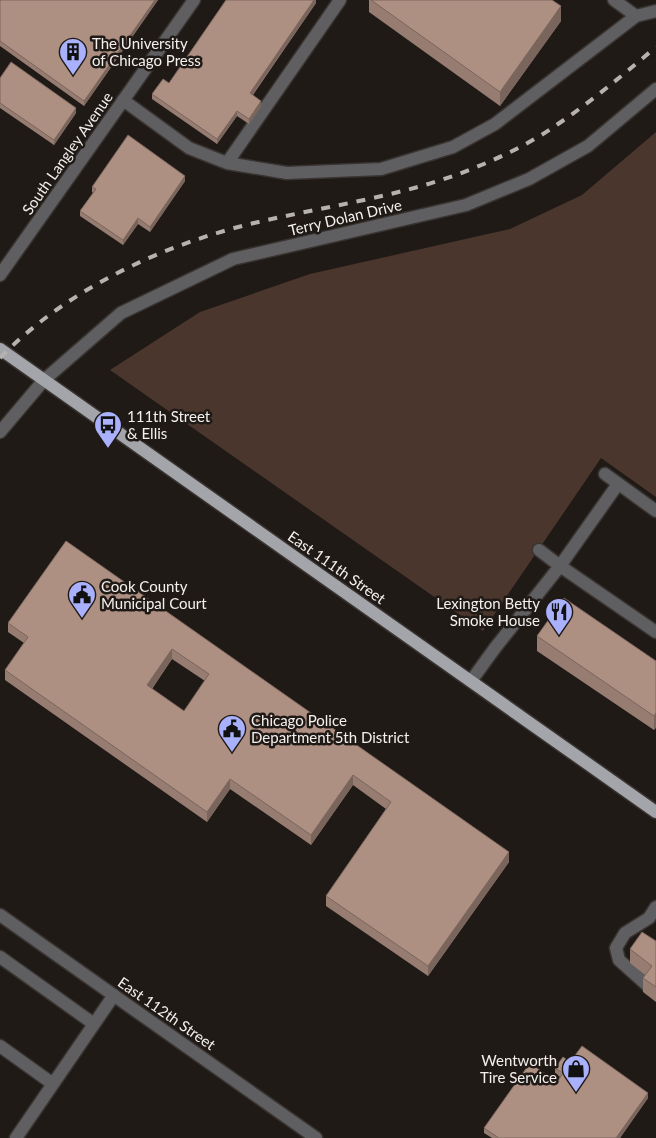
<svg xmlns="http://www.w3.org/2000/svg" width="656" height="1138" font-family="Lato,sans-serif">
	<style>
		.green { fill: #4a362c }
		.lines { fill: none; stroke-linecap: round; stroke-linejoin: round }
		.minor-casing { stroke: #393431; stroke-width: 15 }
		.major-casing { stroke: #393431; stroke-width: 15 }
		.minor { stroke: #5f5f62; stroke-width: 12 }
		.major { stroke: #a4a5ab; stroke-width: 12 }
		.rail { stroke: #b7b2b0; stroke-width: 4; stroke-dasharray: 9 9; stroke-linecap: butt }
		.wall { fill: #967c71; fill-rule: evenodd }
		.shaded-wall { fill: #7a655c }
		.building { fill: #ae9083; stroke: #7a655c; fill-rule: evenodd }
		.labels { text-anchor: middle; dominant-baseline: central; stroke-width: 5; stroke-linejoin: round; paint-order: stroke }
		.poi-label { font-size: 15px; fill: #f4f0ee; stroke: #201a17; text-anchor: start }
		.street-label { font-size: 15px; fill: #f4f0ee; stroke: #201a17 }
	</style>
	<rect width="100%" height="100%" fill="#201a17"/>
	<path class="green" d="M656 132V497L601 458 483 631 110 370 200 312 310 274 510 229 582 195Z"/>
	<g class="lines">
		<defs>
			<path id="minor" d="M614 0 636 16
				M123 100 189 148 227 163 287 173 381 169 453 147 495 124 636 16 656 11
				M227 163 340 0
				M0 275 194 0
				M0 432 44 380 121 313 233 259 466 205 529 179 588 146 656 89
				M605 474 656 511
				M539 550 560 566 656 632
				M471 681 495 648 560 566 618 484
				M0 915 316 1138
				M0 957 94 1024
				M648 986 619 960 616 948 625 933 649 918 656 907
				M0 1046 53 1084
				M16 1138 114 995"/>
			<path id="major" d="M0 349 656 812"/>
		</defs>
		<use href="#minor" class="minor-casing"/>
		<use href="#major" class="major-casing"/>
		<use href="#minor" class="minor"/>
		<use href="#major" class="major"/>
		<path class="rail" d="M0 358C67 289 162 245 254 223 322 207 391 198 456 175 491 162 527 146 558 124 592 101 624 74 656 47"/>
	</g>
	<path class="wall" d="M0 0H158L84 106 0 46Z
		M316 0V3L253 95 261 106 249 124 237 116 217 144 152 99V94L169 83Z
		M369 0H552L561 21 500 106 369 12Z
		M0 78 76 113 54 145 0 108Z
		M185 181 150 232 138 224 123 245 80 216V211L93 193 92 192V187Z
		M66 541 509 862 428 976 326 906V896L386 809 353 785 311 845 230 789 207 822 5 680V670L24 643 8 632V623ZM172 659 205 681 184 711 152 689Z
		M537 636 656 661 654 730 537 651Z
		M656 941V1002L643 992V978L645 975 630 963V949Z
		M570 1062 648 1098 620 1138H492L484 1133V1128L557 1082 560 1077 555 1073V1068Z"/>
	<path class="shaded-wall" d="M155 0H158L84 106V101Z
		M314 0H316V3L250 98V93Z
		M561 6V21L500 106V92Z
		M261 101V106L249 124V119Z
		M76 108V113L54 145V140Z
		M237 111V116L217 144V139Z
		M185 176V181L150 232V227Z
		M138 218V224L123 245V240Z
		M172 649V659L147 695V685Z
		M656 713V728L654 730V716Z
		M353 775V785L311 845V835Z
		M230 779V789L207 822V812Z
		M509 852V862L428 976V966Z
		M648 1093V1098L620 1138H616Z"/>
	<path class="building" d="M0 0H155L84 101 0 41Z
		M226 0H314L250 93 261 101 249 119 237 111 217 139 152 94 163 79 169 83Z
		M371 0H552L561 6 500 92Z
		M11 62 76 108 54 140 0 103V78Z
		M128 135 185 176 150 227 138 218 123 240 80 211 96 189 92 187Z
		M66 541 509 852 428 966 326 896 391 802 353 775 311 835 230 779 207 812 5 670 28 637 8 623ZM172 649 209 674 184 711 147 685Z
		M564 598 656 661V713L654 716 537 636Z
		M642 932 656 941V987L643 978 652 966 630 949Z
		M582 1046 648 1093 616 1138H499L484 1128 530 1063 557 1082 563 1073 555 1068 563 1057 570 1062Z"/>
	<defs>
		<symbol id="building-pin" viewBox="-11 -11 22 30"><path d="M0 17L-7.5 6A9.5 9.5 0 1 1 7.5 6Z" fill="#a9b0fc" stroke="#201a17"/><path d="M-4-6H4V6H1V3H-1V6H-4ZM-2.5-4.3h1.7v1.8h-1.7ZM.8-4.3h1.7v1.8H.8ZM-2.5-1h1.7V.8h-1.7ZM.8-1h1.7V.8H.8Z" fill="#111"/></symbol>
		<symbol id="bus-pin" viewBox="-11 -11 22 30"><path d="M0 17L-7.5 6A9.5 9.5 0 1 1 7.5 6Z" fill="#a9b0fc" stroke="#201a17"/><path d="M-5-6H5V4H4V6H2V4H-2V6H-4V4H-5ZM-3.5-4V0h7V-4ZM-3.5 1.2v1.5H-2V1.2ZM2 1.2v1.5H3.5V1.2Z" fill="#111"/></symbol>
		<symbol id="civic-pin" viewBox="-11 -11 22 30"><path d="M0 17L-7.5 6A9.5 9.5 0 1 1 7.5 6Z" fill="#a9b0fc" stroke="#201a17"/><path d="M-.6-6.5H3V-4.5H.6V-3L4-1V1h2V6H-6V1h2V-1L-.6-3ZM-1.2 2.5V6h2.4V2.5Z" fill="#111"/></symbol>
		<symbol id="restaurant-pin" viewBox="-11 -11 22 30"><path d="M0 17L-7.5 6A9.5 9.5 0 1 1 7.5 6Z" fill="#a9b0fc" stroke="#201a17"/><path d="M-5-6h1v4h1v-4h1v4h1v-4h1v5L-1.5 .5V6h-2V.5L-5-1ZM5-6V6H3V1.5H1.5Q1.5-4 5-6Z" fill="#111"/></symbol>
		<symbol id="shop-pin" viewBox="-11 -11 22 30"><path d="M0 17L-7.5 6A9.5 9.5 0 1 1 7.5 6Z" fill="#a9b0fc" stroke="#201a17"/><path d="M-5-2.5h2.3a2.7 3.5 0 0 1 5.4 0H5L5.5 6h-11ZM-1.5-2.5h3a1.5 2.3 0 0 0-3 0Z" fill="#111"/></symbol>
	</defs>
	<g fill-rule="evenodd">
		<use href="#building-pin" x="57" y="36" width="32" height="43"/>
		<use href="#bus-pin" x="92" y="409" width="32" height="43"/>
		<use href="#civic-pin" x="66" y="579" width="32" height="43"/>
		<use href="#restaurant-pin" x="543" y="596" width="32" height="43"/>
		<use href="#civic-pin" x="216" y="713" width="32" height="43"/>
		<use href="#shop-pin" x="560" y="1053" width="32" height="43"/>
	</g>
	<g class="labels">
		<g class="poi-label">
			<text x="92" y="43">The University<tspan x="92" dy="17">of Chicago Press</tspan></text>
			<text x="127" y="416">111th Street<tspan x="127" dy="17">&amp; Ellis</tspan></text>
			<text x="101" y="586">Cook County<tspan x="101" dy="17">Municipal Court</tspan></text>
			<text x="540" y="603" text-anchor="end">Lexington Betty<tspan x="540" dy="17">Smoke House</tspan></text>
			<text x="251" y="720">Chicago Police<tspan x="251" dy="17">Department 5th District</tspan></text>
			<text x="557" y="1060" text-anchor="end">Wentworth<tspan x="557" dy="17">Tire Service</tspan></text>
		</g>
		<g class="street-label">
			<text transform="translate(67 153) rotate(-55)">South Langley Avenue</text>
			<text transform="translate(345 217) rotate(-13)">Terry Dolan Drive</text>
			<text transform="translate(337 567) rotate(35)">East 111th Street</text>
			<text transform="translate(167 1013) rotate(35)">East 112th Street</text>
		</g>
	</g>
</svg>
